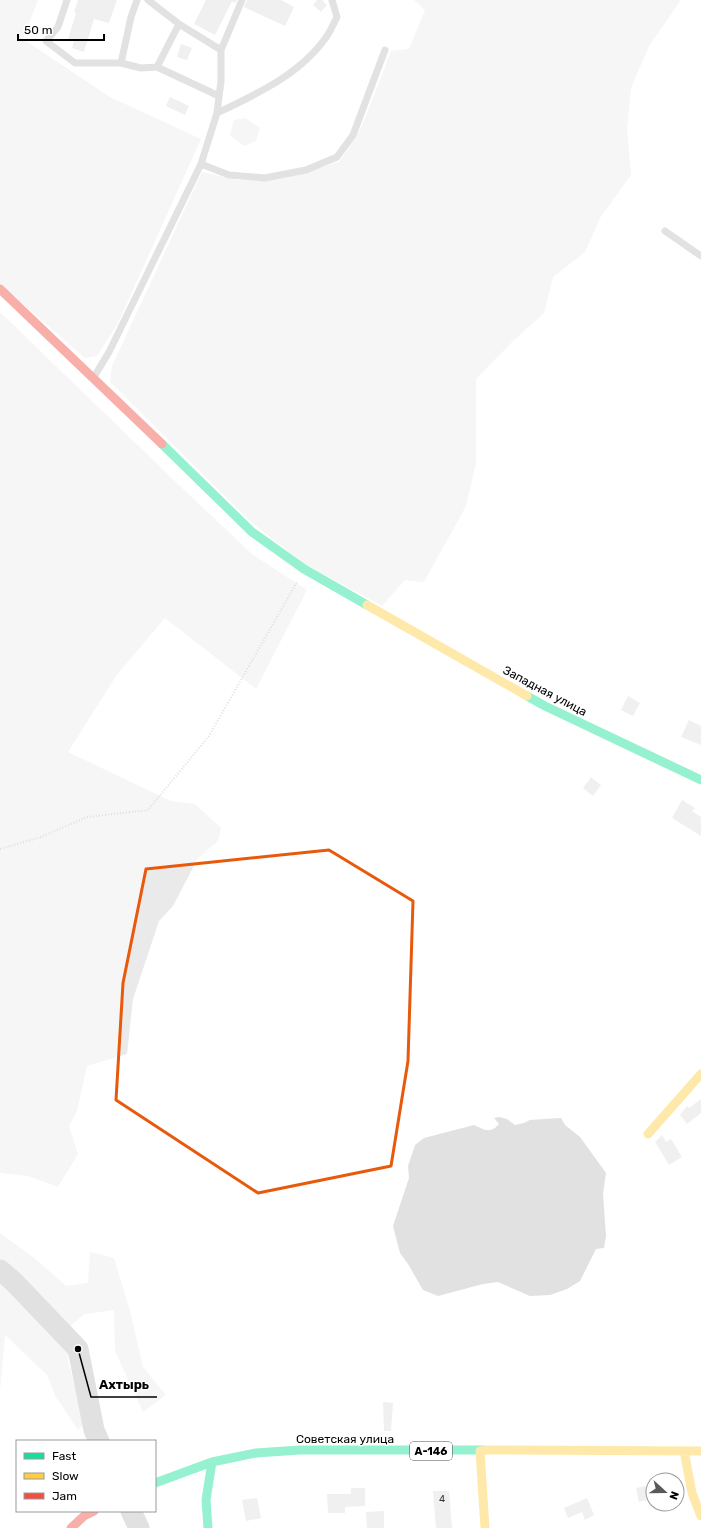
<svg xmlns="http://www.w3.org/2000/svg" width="701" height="1528" font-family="Rubik,sans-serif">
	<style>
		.green { fill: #eaeaea }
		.water { fill: #bcbcbc }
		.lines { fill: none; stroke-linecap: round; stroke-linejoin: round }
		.river { stroke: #bcbcbc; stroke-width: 21 }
		.building { fill: #ddd }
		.path { stroke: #b8b8b8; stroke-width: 2; stroke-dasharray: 1 2; stroke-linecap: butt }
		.lane { stroke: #bebebe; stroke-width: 7 }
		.fast { stroke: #16e098; stroke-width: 9 }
		.slow { stroke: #ffcf43; stroke-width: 9 }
		.jam { stroke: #f24e42; stroke-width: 9 }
		.marked { fill: none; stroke: #e8590c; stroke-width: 3; stroke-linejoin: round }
		.labels { text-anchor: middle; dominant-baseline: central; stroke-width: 3; stroke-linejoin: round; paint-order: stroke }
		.number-label { font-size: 10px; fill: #373737 }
		.shield { fill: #fff; stroke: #4c4c4c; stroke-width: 1 }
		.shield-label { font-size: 11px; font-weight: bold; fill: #000 }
		.street-label { font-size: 12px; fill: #000; stroke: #fff }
		.leader { fill: none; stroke: #000; stroke-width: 1.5 }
		.callout-dot { fill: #000; stroke: #fff; stroke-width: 1.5 }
		.callout-label { font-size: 13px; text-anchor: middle; font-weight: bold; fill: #000; stroke: #fff; stroke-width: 3; stroke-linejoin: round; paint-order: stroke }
	</style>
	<rect width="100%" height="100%" fill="#fff"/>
	<path class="green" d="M0 0H38L23 39 110 97 201 139 118 323 97 356 85 358 0 284Z
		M414 0H681L649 46 631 88 627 129 631 175 600 218 585 252 553 277 544 313 514 340 476 379V463L466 506 424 582 405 580 382 606 303 563 250 521 110 382 112 366 202 172 237 180 270 181 307 173 340 161 360 130 377 88 391 51 409 49 425 10Z
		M245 118 260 128 256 141 244 146 230 135 234 120Z
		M0 312 181 487 252 554 307 590 256 689 165 618 116 676 68 752 171 801 195 804 221 828 218 841 198 858 173 906 159 921 133 999 127 1054 87 1066 77 1111 69 1126 78 1154 58 1187 28 1176 0 1173Z
		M0 1233 33 1257 66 1286 88 1283 90 1252 114 1258 130 1311 143 1367 166 1395 143 1412 115 1351 114 1310 85 1314 70 1326 68 1362 85 1423 78 1430 56 1397 47 1375 5 1335 0 1391Z"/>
	<path class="water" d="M499 1117 507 1119 515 1125 524 1123 530 1120 561 1118 565 1125 580 1137 606 1173 603 1194 606 1236 604 1248 596 1249 580 1281 567 1289 550 1295 530 1296 498 1282 483 1284 438 1296 423 1290 408 1264 400 1253 393 1226 409 1178 408 1166 415 1145 424 1138 474 1125 485 1130H491L495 1128 499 1124 494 1118Z"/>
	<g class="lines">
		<path class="river" d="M0 1270 13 1281 78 1349 94 1430 99 1441
			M131 1511 139 1528"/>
	</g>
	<path class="building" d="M78 0H117L109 23 94 19 84 52 72 48 74 41 68 39 76 13 74 12Z
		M206 0H237L235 3 232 1 215 35 194 24Z
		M247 0H281L294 7 285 26 244 7Z
		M317 0H322L327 5 321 12 313 5Z
		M181 44 192 48 187 60 177 57Z
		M170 97 189 106 185 115 166 106Z
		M628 696 640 703 633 716 621 710Z
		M689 720 701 726V745L681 737Z
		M591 777 601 785 593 796 583 788Z
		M682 800 695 808 692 811 701 817V836L672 818Z
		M701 1099V1113L687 1124 680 1115 687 1106 689 1108Z
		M662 1135 666 1142 671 1139 682 1157 669 1165 655 1142Z
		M383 1402 393 1403 391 1431H384Z
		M650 1485 652 1499 639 1502 636 1488Z
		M351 1488H365V1506L345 1507V1513H328L327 1494H351Z
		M433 1491H449L452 1528H436Z
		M257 1498 261 1518 246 1521 242 1500Z
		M587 1498 594 1515 585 1520 582 1512 568 1518 564 1508Z
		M384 1511V1528H367L366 1512Z"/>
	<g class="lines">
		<path class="path" d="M0 849 41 837 87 817 148 810 209 736 297 582"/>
		<path class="lane" d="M67 0 58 27 46 41 75 63H121L141 68 157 67 219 96
			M148 0 179 24
			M121 63 131 17 137 0
			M157 67 179 24 221 50
			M217 113C257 94 301 74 327 36 331 30 334 23 337 17L332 0
			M201 164 229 175 265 178 306 170 337 157 353 135 385 50
			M665 231 701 256
			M94 377 109 352 201 164 217 113 221 81V50L242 0"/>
		<path class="fast" d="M162 444 252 532 304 569 367 605
			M527 696 545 706 701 780
			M155 1483 212 1462 256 1453 299 1450H484
			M208 1528 206 1500 212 1462"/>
		<path class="slow" d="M367 605 527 696
			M648 1134 701 1074
			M484 1450 701 1451
			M480 1451 485 1528
			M684 1451 692 1493 701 1516"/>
		<path class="jam" d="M0 289 162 444
			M71 1528 84 1516 94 1511"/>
	</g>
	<path d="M0 0H701V1528H0ZM329 850 413 901 408 1061 391 1166 258 1193 116 1100 123 983 146 869Z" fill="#fff" fill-opacity=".55" fill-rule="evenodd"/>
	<path class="marked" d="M329 850 413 901 408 1061 391 1166 258 1193 116 1100 123 983 146 869Z"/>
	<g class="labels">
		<g class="number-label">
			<text x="442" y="1499">4</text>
		</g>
		<rect class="shield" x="410" y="1442" width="42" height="18" rx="3"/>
		<g class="shield-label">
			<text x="431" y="1451">А-146</text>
		</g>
		<g class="street-label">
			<text transform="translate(545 691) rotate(28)">Западная улица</text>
			<text x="345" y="1439">Советская улица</text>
		</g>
	</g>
	<path class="leader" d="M78 1349L91 1397H157"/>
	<circle class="callout-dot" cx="78" cy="1349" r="4"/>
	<g class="callout-label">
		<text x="124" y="1389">Ахтырь</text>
	</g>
	<rect x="16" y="1440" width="140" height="72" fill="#ffffff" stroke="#999999"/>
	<rect x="24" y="1453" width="20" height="6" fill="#16e098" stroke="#999999"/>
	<text x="52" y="1460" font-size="12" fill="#000000">Fast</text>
	<rect x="24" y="1473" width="20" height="6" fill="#ffcf43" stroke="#999999"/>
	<text x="52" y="1480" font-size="12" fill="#000000">Slow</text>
	<rect x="24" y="1493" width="20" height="6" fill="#f24e42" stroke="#999999"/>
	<text x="52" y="1500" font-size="12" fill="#000000">Jam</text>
	<g transform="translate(665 1492) rotate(111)"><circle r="19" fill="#ffffff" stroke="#999999"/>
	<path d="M0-3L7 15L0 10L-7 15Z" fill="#595959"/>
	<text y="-6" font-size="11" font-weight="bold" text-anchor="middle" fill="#000000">N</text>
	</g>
	<path d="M18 34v6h86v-6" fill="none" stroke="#000000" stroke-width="2"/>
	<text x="24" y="34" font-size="12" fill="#000000" stroke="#ffffff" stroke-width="3" paint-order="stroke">50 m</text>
</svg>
